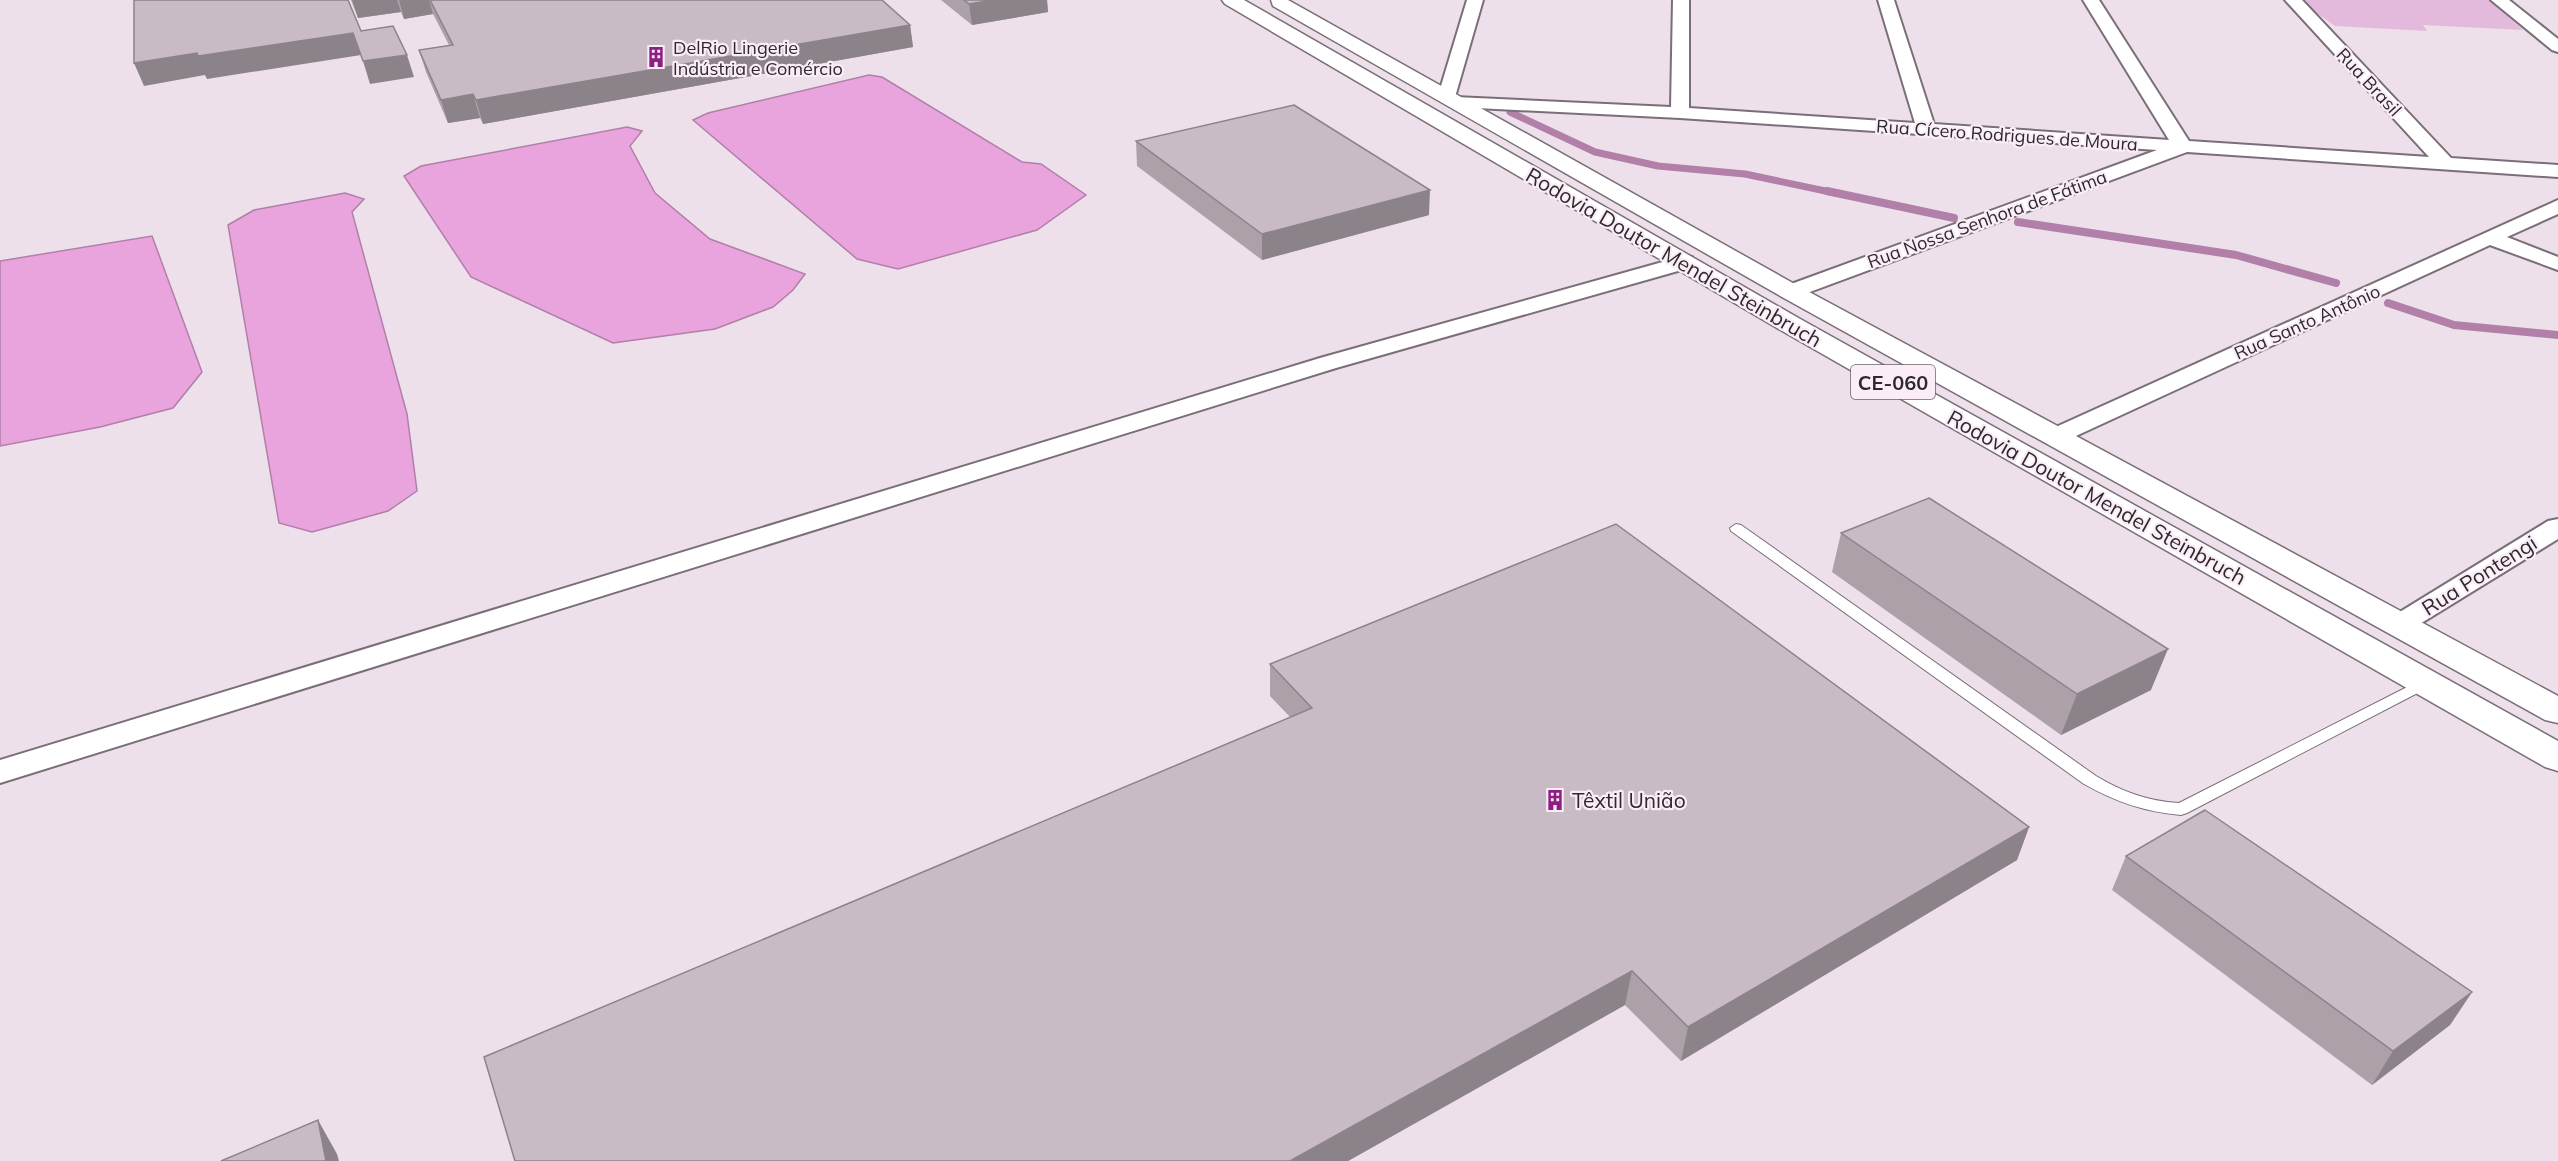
<svg xmlns="http://www.w3.org/2000/svg" width="2558" height="1161" font-family="Mulish,sans-serif">
	<style>
		.green { fill: #e4badc }
		.water { fill: #e9a4dd; stroke: #b17fa8; stroke-width: 1.5 }
		.lines { fill: none; stroke-linecap: round; stroke-linejoin: round }
		.stream-far1 { stroke: #b17fa8; stroke-width: 7 }
		.stream { stroke: #b17fa8; stroke-width: 8 }
		.service-casing { stroke: #7a6e78; stroke-width: 2 }
		.minor-casing { stroke: #7a6e78; stroke-width: 4 }
		.trunk-casing { stroke: #7a6e78; stroke-width: 3 }
		.service { fill: #fff; fill-rule: evenodd }
		.minor { fill: #fff; fill-rule: evenodd }
		.trunk { fill: #fff; fill-rule: evenodd }
		.wall { fill: #aca1a9 }
		.shaded-wall { fill: #8c838a }
		.building { fill: #c8bbc5; stroke: #8c838a; stroke-width: 1.5 }
		.labels { text-anchor: middle; dominant-baseline: central; stroke-width: 4.5; stroke-linejoin: round; paint-order: stroke }
		.far-poi-label { font-size: 18px; fill: #2e292d; stroke: #faedf8; text-anchor: start }
		.far-street-label { font-size: 18px; fill: #2e292d; stroke: #faedf8 }
		.shield { fill: #faedf8; stroke: #6b646a; stroke-width: 1.5 }
		.shield-label { font-size: 20px; font-weight: bold; fill: #2e292d }
		.street-label { font-size: 21px; fill: #2e292d; stroke: #faedf8 }
		.poi-label { font-size: 21px; fill: #2e292d; stroke: #faedf8; text-anchor: start }
	</style>
	<rect width="100%" height="100%" fill="#ede0ea"/>
	<path class="green" d="M2305 0H2489L2523 30 2423 25 2427 31 2335 26 2311 9Z"/>
	<path class="water" d="M869 75 882 77 1022 162 1041 164 1086 195 1037 230 898 269 857 259 693 120 708 113Z
		M627 127 642 131 630 146 655 193 710 239 805 274 793 290 773 307 715 329 613 343 471 277 404 176 421 166Z
		M345 193 364 199 352 212 407 414 417 491 388 511 312 532 279 523 228 225 254 210Z
		M152 236 202 372 173 408 100 427 0 446V261Z"/>
	<g class="lines">
		<path class="stream-far1" d="M1510 112 1595 152 1658 166 1745 174 1835 193"/>
		<path class="stream" d="M1827 191 1954 218
			M2018 222 2236 255 2336 283
			M2388 303 2454 325 2558 335"/>
		<defs>
			<path id="service" d="M1736 524 1741 525 2096 776C2123 792 2147 801 2179 803L2421 680H2431L2433 683 2431 686 2187 813 2181 815C2145 812 2116 802 2084 784L1731 531 1730 528Z"/>
			<path id="minor" d="M1467 0H1483L1455 97 1671 107 1673 0H1689V108L1915 123 1878 0H1894L1934 124 2169 140 2083 0H2099L2189 141 2429 157 2285 0H2302L2451 158 2558 165V177L2187 152 1791 299 1783 297 1780 292 1783 287 2157 150 1680 118 1456 107 1450 106 1448 101 1441 100 1438 96Z
				M2491 0H2509L2558 39V52L2552 50Z
				M2558 200V214L2507 237 2558 257V270L2490 245 2065 441 2056 444 2047 441 2043 436 2047 431Z
				M1684 256 1692 257 1695 262 1692 267 1336 368 0 783V760L1320 358Z
				M2558 519V539L2410 630 2400 633 2390 630 2385 624 2390 618 2548 521Z"/>
			<path id="trunk" d="M1222 0H1244L1802 320 2558 741V771L2545 767 1784 332 1225 4Z
				M1271 0H1288L1800 287 2558 696V723L2545 720 1782 297 1273 6Z"/>
		</defs>
		<use href="#service" class="service-casing"/>
		<use href="#minor" class="minor-casing"/>
		<use href="#trunk" class="trunk-casing"/>
		<use href="#service" class="service"/>
		<use href="#minor" class="minor"/>
		<use href="#trunk" class="trunk"/>
	</g>
	<path class="wall" d="M351 0H882L910 25 913 47 483 124 480 118 448 123 426 72 419 50 449 45 433 14 404 19 401 12 358 18Z
		M941 0H1047L1048 12 972 25Z
		M1136 141 1429 215 1262 260 1137 166Z
		M1841 533 2151 690 2061 735 1832 572Z
		M1270 664 2029 827 2017 860 1681 1061 1625 1005 1348 1161H515L1290 717 1270 696Z
		M2126 856 2472 992 2450 1025 2372 1085 2112 890Z"/>
	<path class="shaded-wall" d="M352 0H397L401 12 358 18Z
		M399 0H429L433 14 404 19Z
		M993 0H1047L1048 12 972 25 969 4Z
		M910 25 913 47 483 124 476 100Z
		M353 33 361 55 207 79 205 75 144 86 134 63 197 53Z
		M407 55 414 77 370 84 363 61Z
		M473 94 480 118 448 123 441 100Z
		M1430 190 1429 215 1262 260V234Z
		M2168 649 2151 690 2061 735 2077 694Z
		M2029 827 2017 860 1681 1061 1688 1027Z
		M1632 971 1625 1005 1348 1161H1290Z
		M2472 992 2450 1025 2372 1085 2393 1051Z
		M318 1120 337 1154 339 1161H326Z"/>
	<path class="building" d="M134 0H348L361 31 393 26 407 55 363 61 353 33 198 56 197 53 134 63Z
		M430 0H882L910 25 476 100 473 94 441 100 419 50 453 45Z
		M964 0H993L969 4Z
		M1294 105 1430 190 1262 234 1136 141Z
		M1929 498 2168 649 2077 694 1841 533Z
		M1616 524 2029 827 1688 1027 1632 971 1290 1161H515L484 1057 1312 708 1270 664Z
		M2205 810 2472 992 2393 1051 2126 856Z
		M318 1120 326 1161H221Z"/>
	<defs>
		<symbol id="building-bare" viewBox="-9 -9 18 18"><path d="M-4-6H4V6H1V3H-1V6H-4ZM-2.5-4.3h1.7v1.8h-1.7ZM.8-4.3h1.7v1.8H.8ZM-2.5-1h1.7V.8h-1.7ZM.8-1h1.7V.8H.8Z" fill="#8d1f82" stroke="#faedf8" stroke-width="2.5" paint-order="stroke"/></symbol>
	</defs>
	<g fill-rule="evenodd">
		<use href="#building-bare" x="641" y="42" width="30" height="30"/>
		<use href="#building-bare" x="1540" y="785" width="30" height="30"/>
	</g>
	<g class="labels">
		<g class="far-poi-label">
			<text x="673" y="47">DelRio Lingerie<tspan x="673" dy="21">Indústria e Comércio</tspan></text>
		</g>
		<g class="far-street-label">
			<text transform="translate(2369 82) rotate(47)">Rua Brasil</text>
			<text transform="translate(2007 135) rotate(4)">Rua Cícero Rodrigues de Moura</text>
			<text transform="translate(1987 219) rotate(-20)">Rua Nossa Senhora de Fátima</text>
			<text transform="translate(2307 322) rotate(-24)">Rua Santo Antônio</text>
		</g>
		<rect class="shield" x="1851" y="365" width="84" height="34" rx="4.5"/>
		<g class="shield-label">
			<text x="1893" y="382">CE-060</text>
		</g>
		<g class="street-label">
			<text transform="translate(1674 257) rotate(30)">Rodovia Doutor Mendel Steinbruch</text>
			<text transform="translate(2097 497) rotate(29)">Rodovia Doutor Mendel Steinbruch</text>
			<text transform="translate(2479 575) rotate(-32)">Rua Pontengi</text>
		</g>
		<g class="poi-label">
			<text x="1572" y="800">Têxtil União</text>
		</g>
	</g>
</svg>
